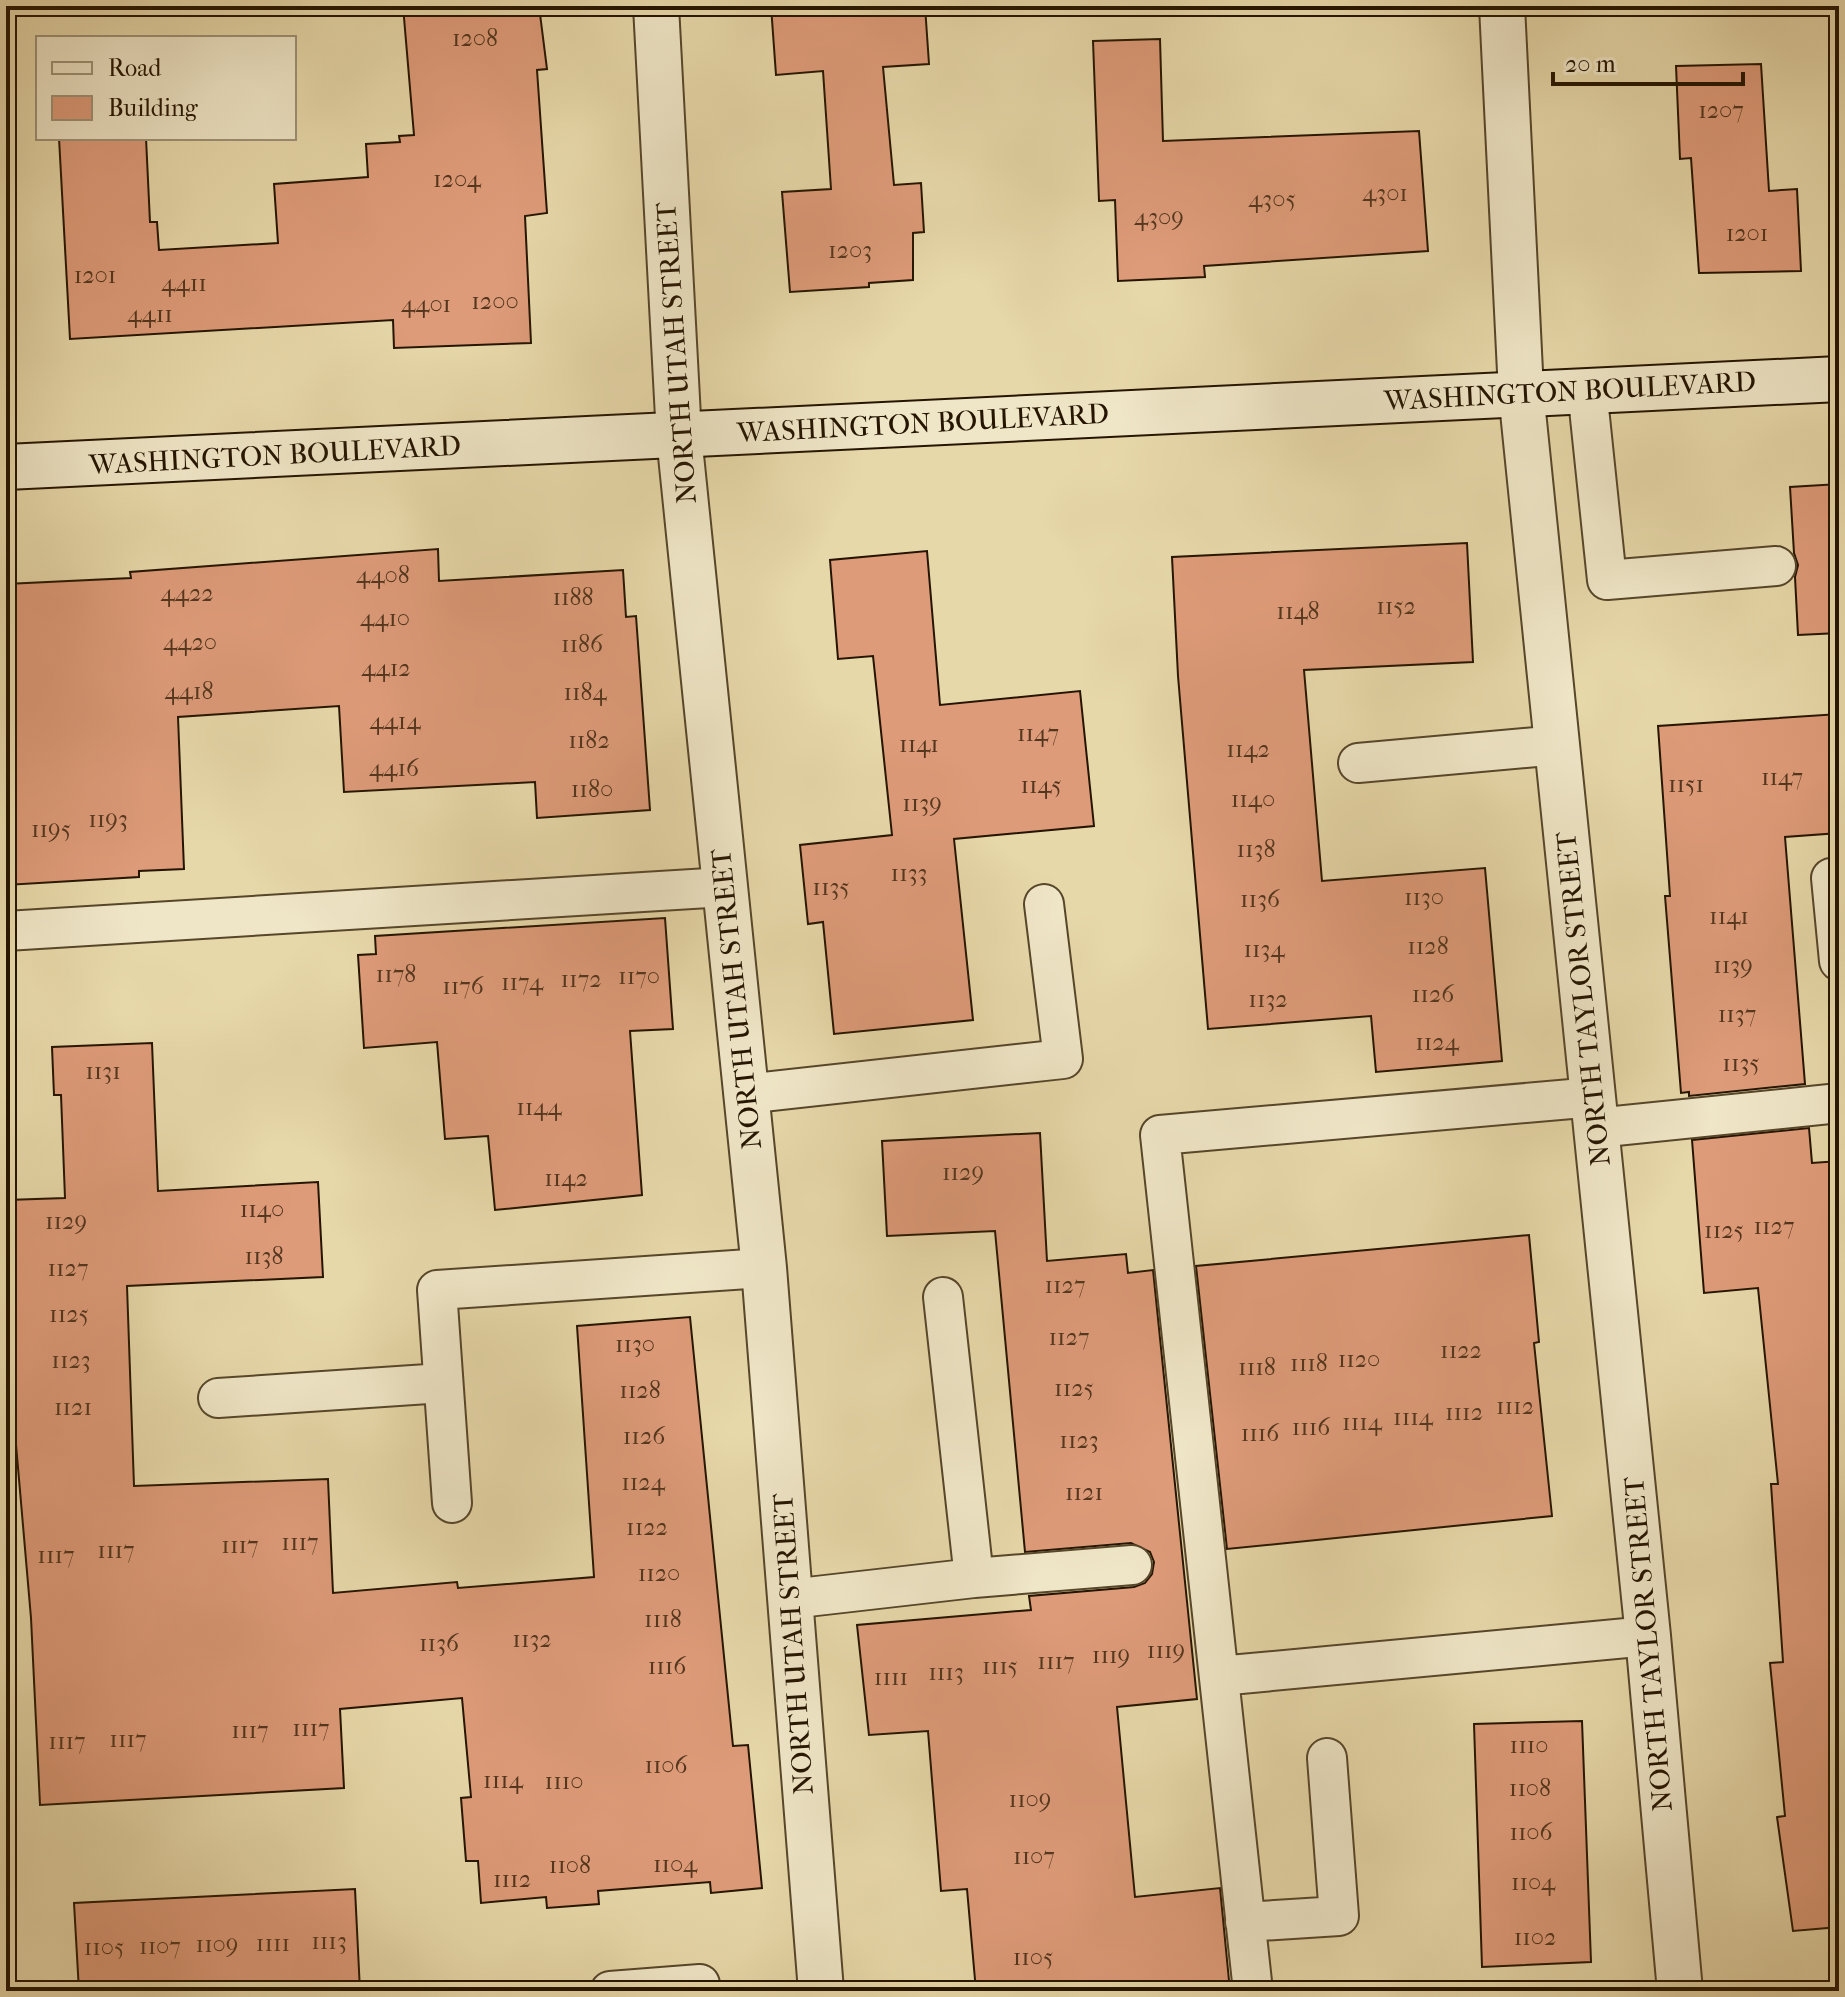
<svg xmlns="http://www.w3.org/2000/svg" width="1845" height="1997" font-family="'IM FELL French Canon',serif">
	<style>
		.building { fill: #de9b79; stroke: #251500; stroke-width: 2 }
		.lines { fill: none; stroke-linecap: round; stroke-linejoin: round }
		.service-casing { stroke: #56462a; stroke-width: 42 }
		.minor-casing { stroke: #56462a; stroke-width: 48 }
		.secondary-casing { stroke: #251500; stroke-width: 48 }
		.service { stroke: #efe6c7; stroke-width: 38 }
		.minor { stroke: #efe6c7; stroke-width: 44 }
		.secondary { stroke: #efe6c7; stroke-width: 44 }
		.labels { text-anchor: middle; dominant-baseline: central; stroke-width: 6; stroke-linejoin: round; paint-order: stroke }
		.number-label { font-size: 24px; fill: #53361e }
		.street-label { font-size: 28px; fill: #251500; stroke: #efe6c7 }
	</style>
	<rect width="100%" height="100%" fill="#e7d8a9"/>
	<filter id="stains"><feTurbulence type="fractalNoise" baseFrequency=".0025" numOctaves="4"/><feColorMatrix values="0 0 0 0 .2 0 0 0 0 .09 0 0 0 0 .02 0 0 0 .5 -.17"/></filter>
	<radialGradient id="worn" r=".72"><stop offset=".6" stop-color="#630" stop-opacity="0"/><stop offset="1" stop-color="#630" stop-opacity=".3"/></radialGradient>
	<path class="building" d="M403 6H539L547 69 537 70 547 213 525 216 531 343 394 348 393 320 70 339 59 138H146L150 222H157L159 250 278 243 274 184 368 177 366 144 400 142 399 136 414 135Z
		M771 6H925L929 64 883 67 894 185 921 183 924 232 913 233V280L869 283V287L790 292 782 192 831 189 823 71 776 75Z
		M1160 39 1163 141 1419 131 1428 251 1204 266 1205 277 1118 281 1115 200 1099 201 1093 41Z
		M1761 64 1769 191 1797 189 1801 271 1699 273 1691 158 1680 159 1676 66Z
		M1839 484V633L1798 635 1795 577 1798 565 1794 553 1790 487Z
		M1467 543 1473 662 1304 670 1322 881 1485 868 1502 1061 1376 1072 1371 1016 1208 1029 1178 676 1172 557Z
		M438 549 439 581 623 570 626 617 636 616 650 810 537 818 535 782 344 792 339 706 178 717 184 869 139 871V877L6 885V584L131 578 130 572Z
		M927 551 940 705 1080 691 1094 826 954 839 973 1020 834 1034 823 922 808 924 800 845 892 835 873 656 838 659 830 560Z
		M1839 714V833L1785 837 1805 1084 1689 1096V1092L1681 1093 1665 896H1670L1658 726Z
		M665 918 673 1029 630 1031 642 1195 495 1210 488 1136 445 1139 437 1042 364 1048 358 955 376 954 375 936Z
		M152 1043 158 1191 318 1182 323 1277 127 1286 134 1486 328 1479 333 1593 457 1582 458 1588 594 1577 577 1326 690 1317 733 1746 748 1745 762 1888 711 1893 710 1882 598 1891 599 1904 547 1908 546 1897 481 1903 478 1861H466L461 1798 471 1797 462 1698 340 1709 344 1788 40 1805 31 1618 15 1433 7 1200 65 1198 61 1095H54L52 1047Z
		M1809 1128 1812 1163 1839 1161V1927L1793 1931 1777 1817 1785 1816 1770 1663 1783 1662 1771 1484H1778L1758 1288 1704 1293 1692 1140Z
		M1040 1133 1047 1261 1126 1254 1128 1273 1153 1270 1197 1699 1117 1707 1135 1897 1220 1888 1230 1991H976L967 1889 941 1891 928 1731 869 1735 857 1625 1031 1610 1029 1596 1134 1587 1145 1583 1152 1574 1154 1562 1150 1552 1131 1543 1025 1552 995 1231 887 1236 882 1141Z
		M1529 1235 1539 1342 1534 1343 1552 1516 1227 1549 1196 1266Z
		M1582 1721 1591 1962 1482 1967 1474 1724Z
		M355 1889 360 1991H79L74 1903Z"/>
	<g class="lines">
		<defs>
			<path id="service" d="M1587 389 1607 580 1776 566
				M1358 763 1558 745
				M1831 878 1839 961
				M6 931 725 887
				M746 1094 1063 1059 1044 904
				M1596 1128 1839 1103
				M218 1398 443 1383
				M452 1503 437 1290 764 1268
				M974 1578 1132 1565
				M790 1599 974 1578 943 1297
				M1219 1676 1648 1636
				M1245 1922 1339 1916 1327 1758
				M610 1991 700 1984
				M1253 1991 1160 1135 1594 1097"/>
			<path id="minor" d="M656 6 679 436 764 1268 821 1991
				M1502 6 1521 392 1648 1636 1680 1991"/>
			<path id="secondary" d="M6 467 1839 379"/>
		</defs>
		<use href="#service" class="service-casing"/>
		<use href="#minor" class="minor-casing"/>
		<use href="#secondary" class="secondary-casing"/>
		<use href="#service" class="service"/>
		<use href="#minor" class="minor"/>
		<use href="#secondary" class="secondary"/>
	</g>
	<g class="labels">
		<g class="number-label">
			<text x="475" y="38">1208</text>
			<text x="1721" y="110">1207</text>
			<text x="457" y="179">1204</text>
			<text x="1385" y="193">4301</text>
			<text x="1272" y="199">4305</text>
			<text x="1159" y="217">4309</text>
			<text x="1747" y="233">1201</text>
			<text x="850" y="250">1203</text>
			<text x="95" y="275">1201</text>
			<text x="184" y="283">4411</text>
			<text x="495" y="301">1200</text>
			<text x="426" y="304">4401</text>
			<text x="150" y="314">4411</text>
			<text x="383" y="575">4408</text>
			<text x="187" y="593">4422</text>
			<text x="573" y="597">1188</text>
			<text x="1396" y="606">1152</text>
			<text x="1298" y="611">1148</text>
			<text x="385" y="618">4410</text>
			<text x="190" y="642">4420</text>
			<text x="582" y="644">1186</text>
			<text x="386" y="668">4412</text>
			<text x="189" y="691">4418</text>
			<text x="585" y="692">1184</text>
			<text x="395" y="721">4414</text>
			<text x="1038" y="733">1147</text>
			<text x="589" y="740">1182</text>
			<text x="919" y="744">1141</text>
			<text x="1248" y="749">1142</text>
			<text x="394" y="768">4416</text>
			<text x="1782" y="777">1147</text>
			<text x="1686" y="784">1151</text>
			<text x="1041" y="785">1145</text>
			<text x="592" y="789">1180</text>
			<text x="1253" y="799">1140</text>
			<text x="922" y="803">1139</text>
			<text x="108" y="819">1193</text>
			<text x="51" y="829">1195</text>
			<text x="1256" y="849">1138</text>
			<text x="909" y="873">1133</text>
			<text x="831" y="887">1135</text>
			<text x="1424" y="897">1130</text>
			<text x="1260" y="899">1136</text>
			<text x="1729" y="916">1141</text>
			<text x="1428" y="946">1128</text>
			<text x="1264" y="949">1134</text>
			<text x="1733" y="965">1139</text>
			<text x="396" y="974">1178</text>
			<text x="639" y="976">1170</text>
			<text x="581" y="979">1172</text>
			<text x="522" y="982">1174</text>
			<text x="463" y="986">1176</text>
			<text x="1433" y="994">1126</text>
			<text x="1268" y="999">1132</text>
			<text x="1737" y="1014">1137</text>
			<text x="1437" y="1042">1124</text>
			<text x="1741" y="1063">1135</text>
			<text x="103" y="1071">1131</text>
			<text x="539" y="1107">1144</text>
			<text x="963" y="1172">1129</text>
			<text x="566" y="1178">1142</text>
			<text x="262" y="1209">1140</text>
			<text x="66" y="1221">1129</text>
			<text x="1774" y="1226">1127</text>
			<text x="1724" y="1230">1125</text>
			<text x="264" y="1256">1138</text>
			<text x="68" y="1268">1127</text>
			<text x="1065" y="1285">1127</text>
			<text x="69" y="1314">1125</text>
			<text x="1069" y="1337">1127</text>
			<text x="635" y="1344">1130</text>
			<text x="1461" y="1350">1122</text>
			<text x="1359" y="1359">1120</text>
			<text x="71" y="1360">1123</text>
			<text x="1309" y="1363">1118</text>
			<text x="1257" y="1367">1118</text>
			<text x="1074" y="1388">1125</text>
			<text x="640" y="1390">1128</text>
			<text x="1515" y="1406">1112</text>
			<text x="73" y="1407">1121</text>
			<text x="1464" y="1412">1112</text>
			<text x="1413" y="1417">1114</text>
			<text x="1362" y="1422">1114</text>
			<text x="1311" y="1427">1116</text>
			<text x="1260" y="1433">1116</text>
			<text x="644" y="1436">1126</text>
			<text x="1079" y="1440">1123</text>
			<text x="643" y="1482">1124</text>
			<text x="1084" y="1492">1121</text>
			<text x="647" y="1527">1122</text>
			<text x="300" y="1542">1117</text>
			<text x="240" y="1545">1117</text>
			<text x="116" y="1550">1117</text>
			<text x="56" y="1555">1117</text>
			<text x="659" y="1573">1120</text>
			<text x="663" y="1619">1118</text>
			<text x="532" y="1639">1132</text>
			<text x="439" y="1643">1136</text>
			<text x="1166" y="1650">1119</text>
			<text x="1111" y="1655">1119</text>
			<text x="1056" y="1661">1117</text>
			<text x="667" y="1666">1116</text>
			<text x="1000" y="1666">1115</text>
			<text x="946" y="1672">1113</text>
			<text x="891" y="1677">1111</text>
			<text x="311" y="1728">1117</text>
			<text x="250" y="1730">1117</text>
			<text x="128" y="1739">1117</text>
			<text x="67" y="1741">1117</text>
			<text x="1529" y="1745">1110</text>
			<text x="666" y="1765">1106</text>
			<text x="503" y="1780">1114</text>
			<text x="564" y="1781">1110</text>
			<text x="1530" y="1788">1108</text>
			<text x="1030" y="1799">1109</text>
			<text x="1531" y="1832">1106</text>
			<text x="1034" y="1856">1107</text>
			<text x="675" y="1864">1104</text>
			<text x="570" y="1865">1108</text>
			<text x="512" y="1879">1112</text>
			<text x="1533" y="1882">1104</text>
			<text x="1535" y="1937">1102</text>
			<text x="329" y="1941">1113</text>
			<text x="273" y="1943">1111</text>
			<text x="217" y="1944">1109</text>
			<text x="160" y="1946">1107</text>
			<text x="104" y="1947">1105</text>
			<text x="1033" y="1957">1105</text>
		</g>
		<g class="street-label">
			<text transform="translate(676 353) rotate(-94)">NORTH UTAH STREET</text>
			<text transform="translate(1570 391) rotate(-3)">WASHINGTON BOULEVARD</text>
			<text transform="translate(923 423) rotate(-3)">WASHINGTON BOULEVARD</text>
			<text transform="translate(275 455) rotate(-3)">WASHINGTON BOULEVARD</text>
			<text transform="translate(736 999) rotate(-96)">NORTH UTAH STREET</text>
			<text transform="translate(1583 999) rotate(-96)">NORTH TAYLOR STREET</text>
			<text transform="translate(793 1644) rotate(-94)">NORTH UTAH STREET</text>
			<text transform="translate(1648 1644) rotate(-95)">NORTH TAYLOR STREET</text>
		</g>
	</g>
	<rect width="1845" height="1997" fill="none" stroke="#e7d8a9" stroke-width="32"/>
	<rect x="8" y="8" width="1829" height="1981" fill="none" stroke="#251500" stroke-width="4"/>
	<rect x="16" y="16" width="1813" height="1965" fill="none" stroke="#251500" stroke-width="2"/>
	<rect x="36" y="36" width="260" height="104" fill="#efe6c7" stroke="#9e9277" stroke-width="2"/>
	<rect x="52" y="62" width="40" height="12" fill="#efe6c7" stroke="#9e9277" stroke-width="2"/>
	<text x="108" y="76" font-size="24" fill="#251500">Road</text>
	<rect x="52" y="96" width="40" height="24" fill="#de9b79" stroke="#9e9277" stroke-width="2"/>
	<text x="108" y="116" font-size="24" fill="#251500">Building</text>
	<path d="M1553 72v12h190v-12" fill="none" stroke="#251500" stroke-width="4"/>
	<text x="1565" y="72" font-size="24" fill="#251500" stroke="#efe6c7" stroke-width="6" paint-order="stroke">20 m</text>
	<rect width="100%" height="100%" filter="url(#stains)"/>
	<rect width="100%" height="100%" fill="url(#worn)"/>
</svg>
